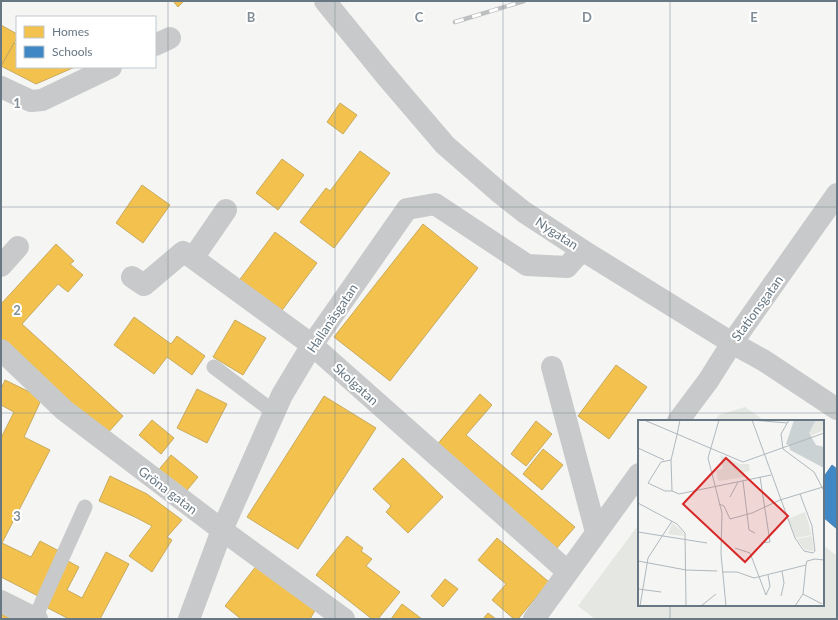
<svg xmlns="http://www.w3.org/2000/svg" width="838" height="620" font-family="Lato,sans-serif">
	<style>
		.green { fill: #e4e7e2 }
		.homes { fill: #f2c14e; stroke: #c8ab5e }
		.schools { fill: #3f88c5; stroke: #4b83b1 }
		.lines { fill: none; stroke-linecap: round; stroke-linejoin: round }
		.service { stroke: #c8c9ca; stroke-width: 15 }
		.minor { stroke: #c8c9ca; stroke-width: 22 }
		.tertiary { stroke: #c8c9ca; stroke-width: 22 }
		.rail-casing { stroke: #bebfc1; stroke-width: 4.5 }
		.rail { stroke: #fff; stroke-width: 3; stroke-dasharray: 9; stroke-linecap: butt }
		.grid { fill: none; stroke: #828f99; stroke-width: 1; stroke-opacity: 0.55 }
		.labels { text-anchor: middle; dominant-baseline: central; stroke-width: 4; stroke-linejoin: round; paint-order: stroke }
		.street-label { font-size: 13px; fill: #677783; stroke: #fff }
		.inset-road { fill: none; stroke: #afb8bd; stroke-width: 1 }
		.view { fill: #d62828; fill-opacity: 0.15; stroke: #d62828; stroke-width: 2 }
		.inset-edge { fill: none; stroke: #677783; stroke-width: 2 }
		.grid-label { font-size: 13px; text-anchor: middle; font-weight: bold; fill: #828f99; stroke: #fff; stroke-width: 4; stroke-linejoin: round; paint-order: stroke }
	</style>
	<rect width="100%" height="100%" fill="#f5f5f4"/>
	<path class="green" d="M745 407 765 421H714L719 415Z
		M639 524V605H823V545L837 556V619H595L578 606Z"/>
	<path class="homes" d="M173 1H184L178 7Z
		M1 25 17 34V38L1 66Z
		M14 43 17 44V67H75L36 84 1 66Z
		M340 103 357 115 343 134 327 122Z
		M360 151 390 173 334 248 300 222 326 188 330 191Z
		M282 159 304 175 278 210 256 193Z
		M142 185 170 205 143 243 116 223Z
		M423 224 478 268 390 381 334 337Z
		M275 232 317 263 280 313 238 282Z
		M56 244 74 261 70 264 83 275 68 292 58 284 22 324 123 416 105 436 1 347V304Z
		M134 317 171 344 177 336 205 356 192 375 167 357 154 374 114 345Z
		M235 320 266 338 243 375 213 357Z
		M616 365 647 387 609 439 578 416Z
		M5 380 42 398 24 437 50 450 2 543 31 557 40 541 61 552 38 596 1 577V438L14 412 1 405V389Z
		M197 389 227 404 207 443 177 428Z
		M480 394 492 405 466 435 575 527 556 549 435 447Z
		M324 396 376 428 298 549 247 517Z
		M152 420 174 438 161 454 139 435Z
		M536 421 552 434 526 466 511 454Z
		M543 449 563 465 542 490 523 474Z
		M171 455 198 477 183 495 156 473Z
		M403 458 443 497 408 533 386 512 391 506 373 489Z
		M110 476 147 494 182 520 167 537 172 540 152 572 129 556 152 526 135 517 99 501Z
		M347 536 363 548 361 551 372 559 366 566 400 592 378 619H372L316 575Z
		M497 538 549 582 518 619H514L492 600 506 584 478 560Z
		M106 552 129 564 100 619H69L44 606 68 561 79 567 67 590 82 598Z
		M257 565 317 607 310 619H241L225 606Z
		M445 579 458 589 443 607 431 596Z
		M402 604 422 619H391Z
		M488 613 496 619H483Z
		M1 614 11 619H1Z"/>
	<path class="schools" d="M832 465 837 469V529L823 517V478Z"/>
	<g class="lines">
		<path class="service" d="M214 367 274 412
			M35 618 85 507"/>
		<path class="minor" d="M155 45 170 38
			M1 87 31 101 42 100 111 67
			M193 258 226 210
			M1 266 18 247
			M132 277 144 285 183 252 193 258 312 345 568 572
			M1 350 64 410 222 530 344 619
			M552 367 596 532
			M678 421 708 381 732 343
			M1 601 37 619
			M189 619 222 530 282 395 312 345 407 209 435 204 527 265 567 267 582 250
			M534 619 639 474"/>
		<path class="tertiary" d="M325 1 386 76 445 145 500 193 524 212 582 250 732 343 763 360 837 409
			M732 343 837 194"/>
		<defs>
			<path id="rail" d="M455 22 524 1"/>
		</defs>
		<use href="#rail" class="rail-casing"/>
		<use href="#rail" class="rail"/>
	</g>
	<path class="grid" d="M168 1V619M335 1V619M503 1V619M670 1V421M1 207H837M1 413H837M670 605V619"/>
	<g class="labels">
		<g class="street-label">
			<text transform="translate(557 233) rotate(33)">Nygatan</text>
			<text transform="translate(757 308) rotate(-54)">Stationsgatan</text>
			<text transform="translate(332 318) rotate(-56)">Hallanäsgatan</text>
			<text transform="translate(356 384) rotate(42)">Skolgatan</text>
			<text transform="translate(168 490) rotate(37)">Gröna gatan</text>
		</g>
	</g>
	<g transform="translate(638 420)">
		<rect width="186" height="186" fill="#f5f5f4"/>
		<path d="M178 0H186V10L172 16 171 13ZM82 35 102 44H111L112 51 106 52V57L80 61 78 50 85 49ZM167 92 174 115 158 118 150 99ZM34 103 44 111 46 116 30 114ZM174 116 176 131 167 130 159 119Z" fill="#e4e7e2"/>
		<path d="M156 0H178L171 13 178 25 186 27V48L152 30 151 25 148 24Z" fill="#cad2d4"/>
		<path class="inset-road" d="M6 0 105 42 186 13M81 0 70 38 84 93 83 134 88 186M114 0 157 118 166 131 175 133 177 131 174 106 162 74M114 0 149 3M151 0 143 14 145 29 176 52 186 71M39 15 42 0M0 28 26 40M33 40 23 42 10 63 27 71H34M122 57 132 122 123 123M105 61 111 110 117 113M34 71 41 74 133 55M34 71 33 40 39 15M92 77 100 62M0 83 39 104 47 113 48 186M81 84 86 86 92 99 114 93 142 80 185 67M0 112 69 123M97 128 112 133 128 175 132 166 130 155M0 141 48 150 79 151M84 152H99L116 158 168 145 169 141 177 139 186 140M0 169 23 172M165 174 184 184M143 176 146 163 144 151M2 186 10 138 34 101M63 186 78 174M157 186 165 174 168 145"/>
		<path class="view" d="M88 38 150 96 107 142 45 84Z"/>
		<rect width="186" height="186" class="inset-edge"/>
	</g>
	<g class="grid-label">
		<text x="251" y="22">B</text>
		<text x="419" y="22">C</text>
		<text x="587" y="22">D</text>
		<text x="754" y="22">E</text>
		<text x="17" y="108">1</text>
		<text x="17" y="315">2</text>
		<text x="17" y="521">3</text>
	</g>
	<rect width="838" height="620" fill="none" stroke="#677783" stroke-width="4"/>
	<rect x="16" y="16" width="140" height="52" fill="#ffffff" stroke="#c2c9cd"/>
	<rect x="24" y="26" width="20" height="12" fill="#f2c14e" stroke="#c2c9cd"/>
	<text x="52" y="36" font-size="12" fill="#677783">Homes</text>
	<rect x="24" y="46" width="20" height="12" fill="#3f88c5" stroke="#c2c9cd"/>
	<text x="52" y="56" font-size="12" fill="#677783">Schools</text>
</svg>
